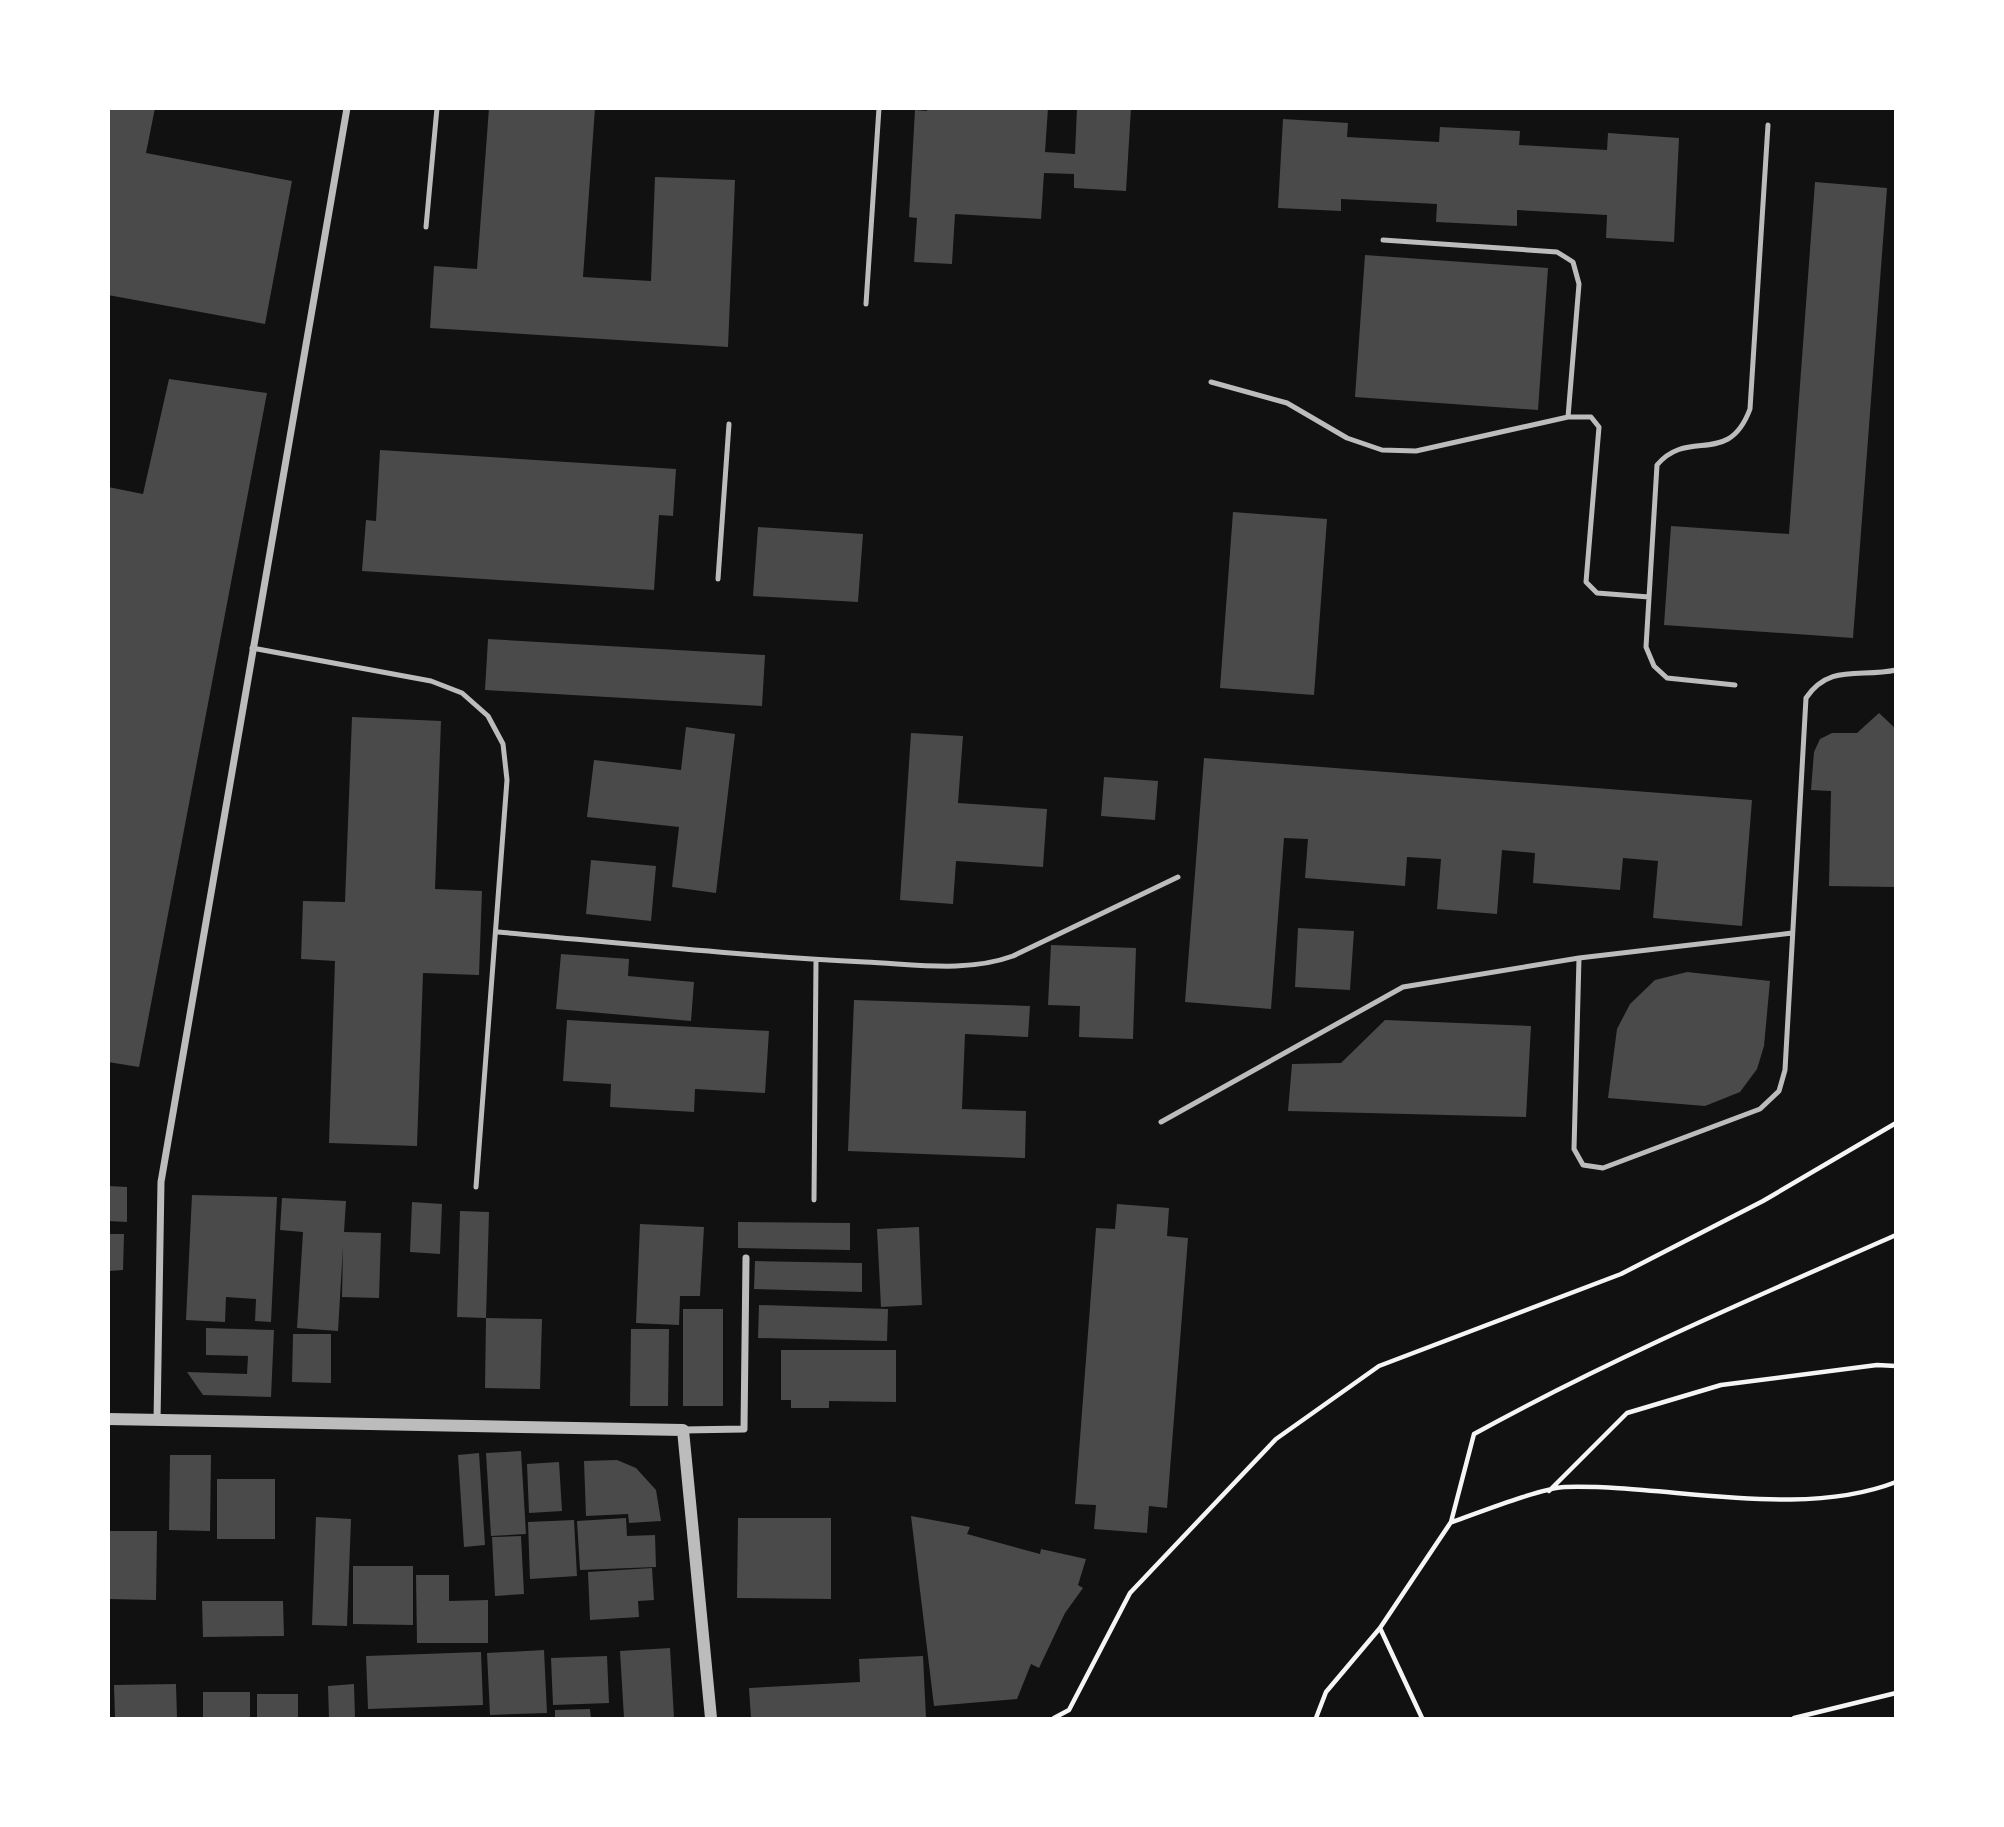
<svg xmlns="http://www.w3.org/2000/svg" width="2004" height="1827" font-family="'Titillium Web',sans-serif">
	<style>
		.building { fill: #4a4a4a }
		.lines { fill: none; stroke-linecap: round; stroke-linejoin: round }
		.path { stroke: #f5f5f5; stroke-width: 4.5 }
		.service { stroke: #bcbcbc; stroke-width: 5 }
		.minor { stroke: #bcbcbc; stroke-width: 7 }
		.tertiary { stroke: #bcbcbc; stroke-width: 12 }
	</style>
	<rect width="100%" height="100%" fill="#111"/>
	<path class="building" d="M108 108H155L146 153 292 181 265 324 108 295Z
		M489 108H595L583 277 651 281 655 177 735 180 728 347 430 328 434 266 477 269Z
		M927 108H1048L1045 152 1075 154 1077 108H1131L1126 191 1074 188V174L1044 173 1041 219 955 214 952 264 914 262 917 218 909 217 915 110 927 111Z
		M1283 119 1348 123 1347 137 1439 142 1440 127 1520 131 1519 145 1607 150 1608 133 1679 138 1674 242 1606 238 1607 215 1517 210V226L1436 222 1437 204 1341 199V211L1278 208Z
		M1815 182 1887 188 1853 638 1664 625 1671 526 1789 534Z
		M1365 255 1548 268 1538 410 1355 397Z
		M169 379 267 393 139 1067 108 1062V487L143 494Z
		M380 450 676 469 673 516 659 515 654 590 362 571 366 520 376 521Z
		M1233 512 1327 519 1314 695 1220 688Z
		M758 527 863 534 858 602 753 596Z
		M488 639 765 655 762 706 485 690Z
		M1879 713 1896 729V887L1829 886 1831 791 1811 790 1814 752 1820 739 1832 733H1857Z
		M352 717 441 721 435 889 482 891 479 975 423 973 417 1146 329 1143 335 961 301 959 303 901 345 902Z
		M686 727 735 734 716 893 672 887 679 827 587 817 594 760 681 770Z
		M911 733 963 736 958 803 1047 809 1043 867 956 861 953 904 900 900Z
		M1204 758 1752 800 1742 926 1653 918 1658 861 1623 858 1620 890 1533 883 1535 853 1502 850 1497 914 1437 909 1441 859 1407 857 1405 886 1305 878 1308 839 1284 838 1271 1009 1185 1002Z
		M1104 777 1158 781 1155 820 1101 816Z
		M591 860 656 866 651 921 586 914Z
		M1298 928 1354 931 1350 990 1295 987Z
		M1051 945 1136 948 1133 1039 1079 1037 1080 1006 1048 1005Z
		M561 954 629 959 628 976 694 982 691 1021 556 1009Z
		M1687 972 1770 981 1764 1046 1757 1069 1740 1092 1705 1106 1608 1098 1617 1029 1630 1004 1655 980Z
		M854 1000 1030 1006 1028 1037 965 1034 962 1109 1026 1111 1025 1158 848 1151Z
		M567 1020 769 1031 765 1093 695 1089 694 1112 610 1107 611 1084 563 1081Z
		M1385 1020 1531 1026 1526 1117 1288 1111 1292 1064 1341 1063Z
		M108 1186 127 1187V1222L108 1221Z
		M192 1195 277 1197 271 1322 255 1321 256 1299 226 1297 225 1322 186 1320Z
		M282 1198 346 1201 344 1232 381 1233 379 1298 342 1297 343 1247 338 1331 297 1328 303 1232 280 1230Z
		M412 1202 442 1204 440 1254 410 1252Z
		M1117 1204 1169 1208 1167 1236 1188 1238 1167 1508 1149 1506 1147 1533 1094 1529 1096 1505 1075 1504 1096 1228 1115 1229Z
		M460 1211 489 1212 486 1318 542 1319 540 1389 485 1388 486 1318 457 1317Z
		M738 1222 850 1223V1250L738 1248Z
		M640 1224 704 1227 700 1296H680L679 1325 636 1323Z
		M919 1227 922 1305 881 1307 877 1229Z
		M108 1234H124L123 1270 108 1271Z
		M755 1261 862 1263V1292L754 1289Z
		M759 1305 888 1309 887 1341 758 1338Z
		M683 1309H723V1406H683Z
		M206 1328 274 1330 271 1397 203 1395 187 1372 247 1374 248 1356 206 1355Z
		M631 1329H669L668 1406H630Z
		M293 1334H331V1383L292 1382Z
		M781 1350H896V1402L829 1401V1408H791V1400H781Z
		M521 1451 526 1534 491 1536 486 1453Z
		M479 1453 485 1545 464 1547 458 1455Z
		M170 1455H211L210 1531 169 1530Z
		M617 1460 636 1468 656 1490 661 1521 629 1523 628 1514 586 1516 584 1461Z
		M559 1462 562 1511 529 1513 527 1464Z
		M217 1479H275V1539H217Z
		M911 1516 970 1527 967 1534 1040 1554 1041 1549 1086 1559 1078 1585 1083 1588 1065 1613 1039 1668 1031 1664 1017 1699 934 1706Z
		M316 1517 351 1519 347 1626 312 1625Z
		M626 1518 627 1536 655 1535 656 1567 580 1570 577 1521Z
		M738 1518H831V1599L737 1598Z
		M574 1520 577 1576 530 1579 528 1522Z
		M108 1531H157L156 1600 108 1599Z
		M521 1536 524 1594 495 1596 492 1537Z
		M353 1566H413V1625L353 1624Z
		M652 1568 654 1600 638 1601 639 1617 590 1620 588 1572Z
		M416 1575H449V1601L488 1600V1643H417Z
		M202 1601H283L284 1636 203 1637Z
		M670 1648 674 1718H624L620 1651Z
		M544 1650 547 1713 490 1715 487 1653Z
		M481 1652 483 1705 368 1709 366 1656Z
		M607 1656 609 1703 553 1705 551 1658Z
		M923 1656 926 1718H751L749 1688 860 1682 859 1659Z
		M176 1684 177 1718H115L114 1685Z
		M354 1684 355 1718H329L328 1686Z
		M203 1692H250V1718H203Z
		M257 1694H298V1718H257Z
		M590 1709 591 1718H555V1710Z"/>
	<g class="lines">
		<path class="path" d="M1549 1491 1627 1413 1721 1385 1877 1365 1896 1366
			M1452 1522C1478 1513 1541 1488 1565 1487 1667 1484 1799 1520 1896 1482
			M1380 1628 1422 1718
			M1054 1718 1069 1710 1130 1593 1276 1439 1379 1366 1621 1274 1763 1201 1896 1123
			M1316 1718 1326 1692 1380 1628 1451 1522 1474 1434C1610 1359 1753 1298 1896 1235
			M1794 1718 1896 1693"/>
		<path class="service" d="M426 227 437 108
			M1383 240 1557 252 1573 262 1579 284 1568 417
			M866 304 879 108
			M1211 382 1287 403 1347 438 1382 450 1416 451 1568 417H1591L1599 427 1586 582 1597 593 1649 597
			M718 579 729 424
			M252 648 431 681 462 693 488 716 503 744 507 780 476 1187
			M1735 685 1667 678 1654 666 1646 647 1657 465C1689 427 1728 468 1750 409L1768 125
			M498 932C620 943 743 956 865 962 915 964 966 973 1013 956L1178 877
			M1579 958 1574 1149 1583 1165 1603 1168 1760 1109 1779 1091 1785 1070 1806 698C1830 663 1860 678 1896 670
			M1161 1122 1403 987 1579 958 1792 933
			M814 1200 816 960"/>
		<path class="minor" d="M157 1421 161 1182 347 108
			M683 1430 744 1429 746 1258"/>
		<path class="tertiary" d="M108 1419 683 1430 711 1718"/>
	</g>
	<rect width="2004" height="1827" fill="none" stroke="#ffffff" stroke-width="220"/>
</svg>
